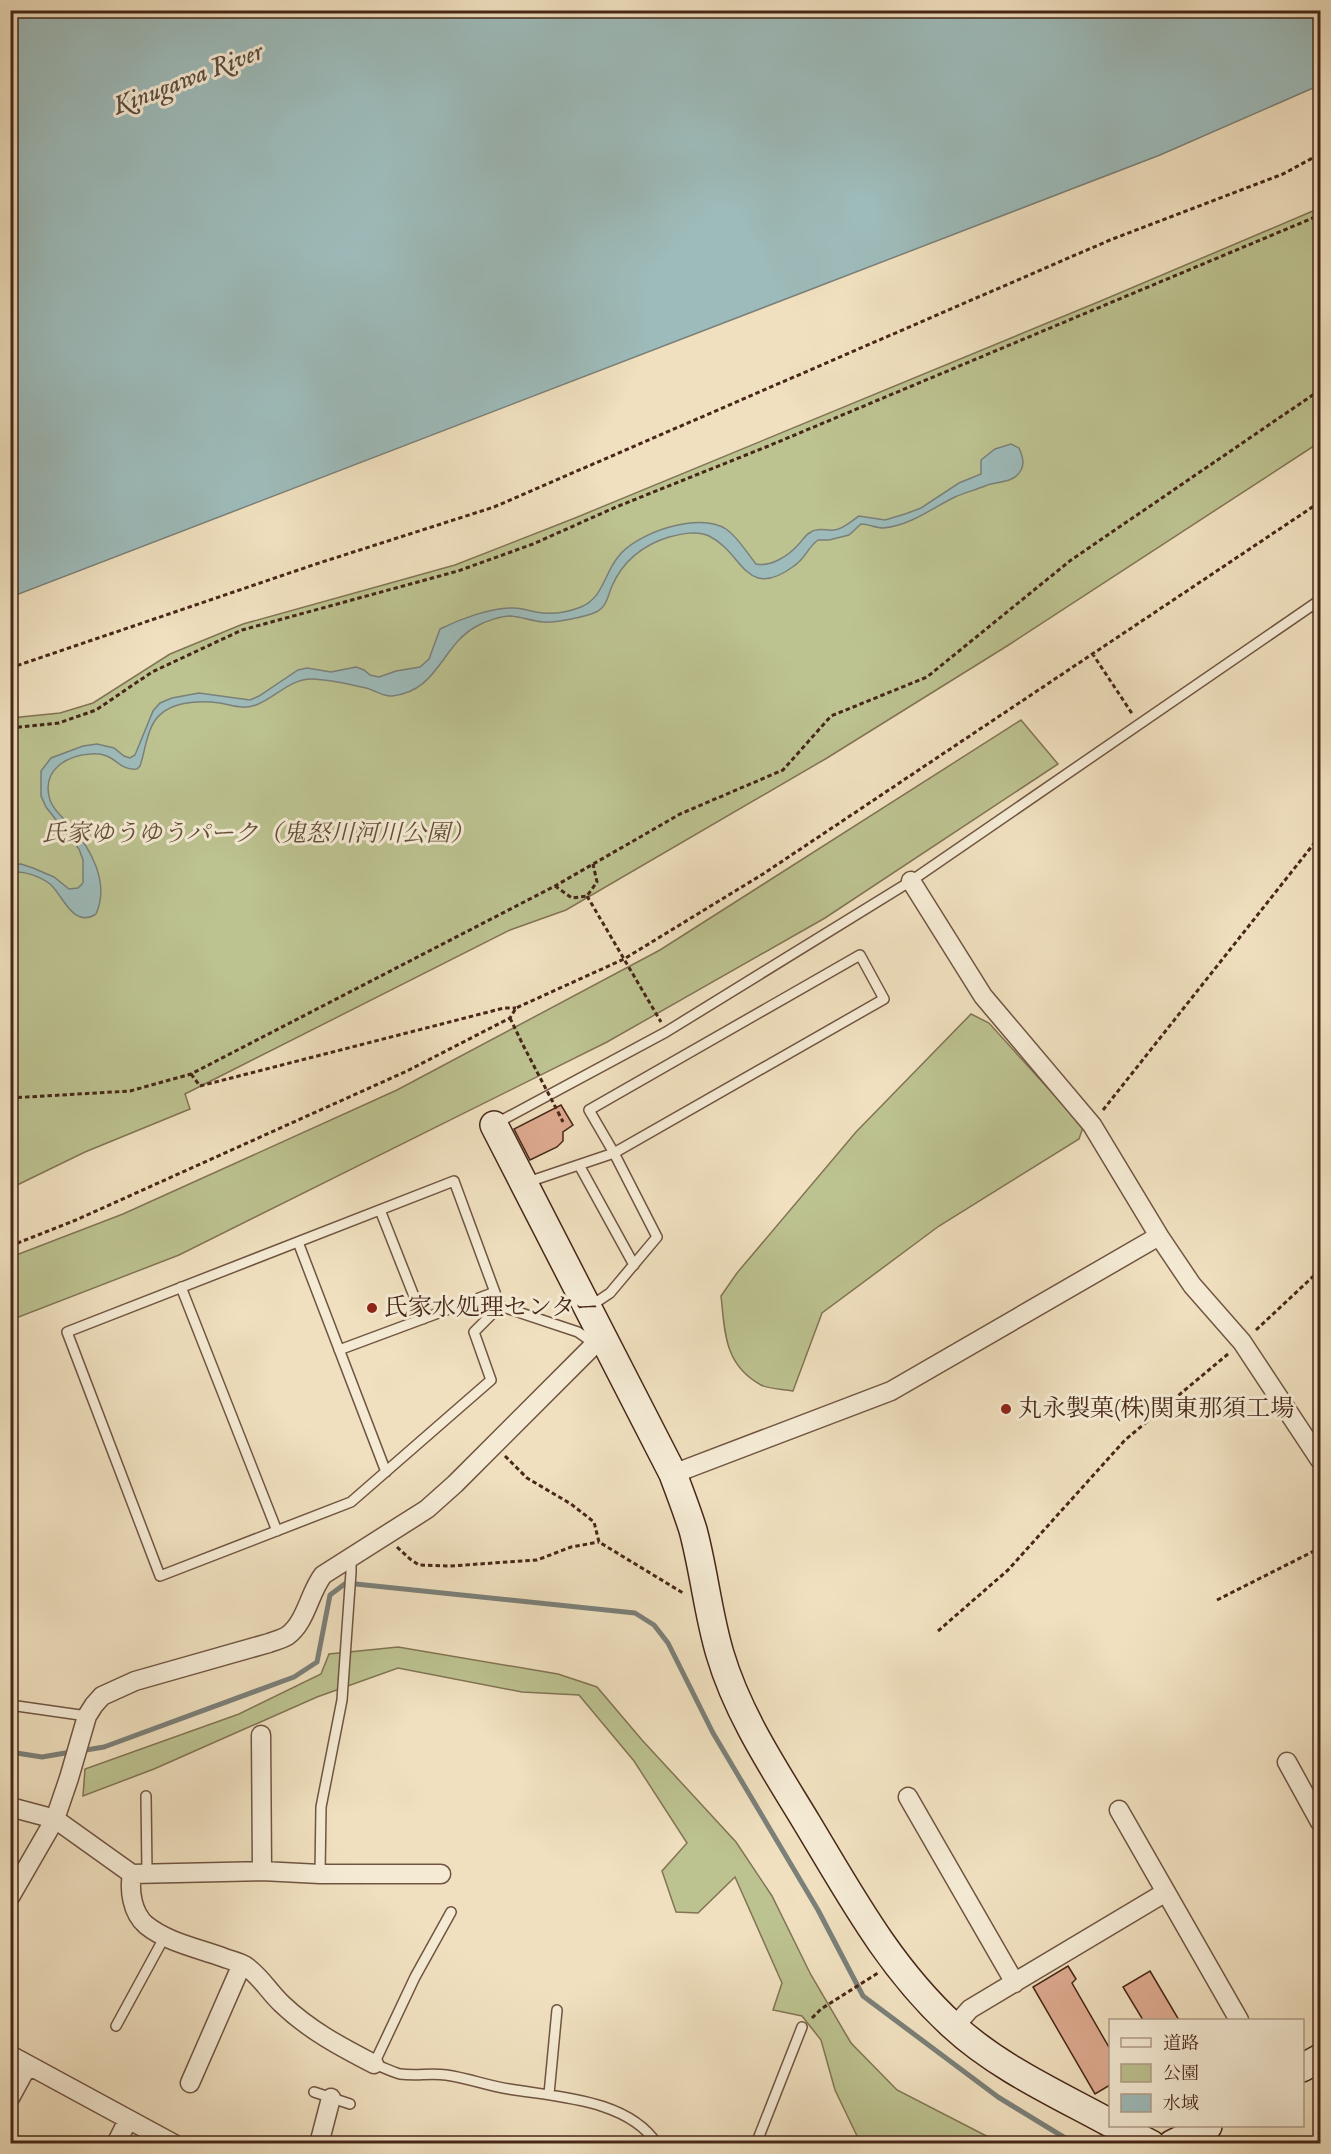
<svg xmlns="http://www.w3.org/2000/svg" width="1331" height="2154" font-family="'IM FELL English','Noto Serif JP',serif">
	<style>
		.green { fill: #bcc290; stroke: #827454; stroke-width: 1.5 }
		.water { fill: #9dbbba; stroke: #7b8079; stroke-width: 1.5 }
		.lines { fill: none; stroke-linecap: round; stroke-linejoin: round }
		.stream { stroke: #7b8079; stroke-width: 5 }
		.building { fill: #deaa90; stroke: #472718; stroke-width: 1.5 }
		.lane-casing { stroke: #715542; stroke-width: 12 }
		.street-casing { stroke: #715542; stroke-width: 21 }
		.secondary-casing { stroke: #472718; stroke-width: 30 }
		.path { stroke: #472718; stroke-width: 3; stroke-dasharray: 4.5 3; stroke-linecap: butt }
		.lane { stroke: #f5ebd5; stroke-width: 9 }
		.street { stroke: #f5ebd5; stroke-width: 18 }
		.secondary { stroke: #f5ebd5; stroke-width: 27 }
		.path-bridge { stroke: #472718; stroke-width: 3; stroke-dasharray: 4.5 3; stroke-linecap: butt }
		.poi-dot { fill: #8f2418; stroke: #f5ebd5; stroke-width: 2 }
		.labels { text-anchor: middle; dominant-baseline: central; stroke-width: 6; stroke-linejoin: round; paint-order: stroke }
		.park-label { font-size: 24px; font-style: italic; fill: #644e36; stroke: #f5ebd5 }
		.poi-label { font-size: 24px; fill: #472718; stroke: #f5ebd5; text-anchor: start }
		.water-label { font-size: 26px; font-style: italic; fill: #5c4c40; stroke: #f5ebd5 }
	</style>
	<rect width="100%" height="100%" fill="#f0e0bf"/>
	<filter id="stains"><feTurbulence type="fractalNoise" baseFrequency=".00333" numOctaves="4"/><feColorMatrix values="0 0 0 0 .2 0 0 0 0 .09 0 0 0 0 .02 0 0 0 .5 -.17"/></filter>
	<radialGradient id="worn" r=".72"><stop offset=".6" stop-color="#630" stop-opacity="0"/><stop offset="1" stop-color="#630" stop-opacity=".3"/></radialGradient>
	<path class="green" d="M1320 208V442L1007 646 827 758 566 910 510 930 185 1094 190 1109 85 1152 11 1188V718L60 713 93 703 170 654 243 624 455 565 575 518 1103 300Z
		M1021 720 1058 764 825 918 607 1042 179 1255 11 1320V1257L123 1214 397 1090 660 950Z
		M971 1014 989 1023 1083 1127 1079 1139 939 1226 822 1313 793 1391C783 1389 769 1389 761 1385 724 1365 725 1332 721 1296L737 1273 856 1132Z
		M398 1647 558 1674 597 1687 642 1740 736 1842 772 1896 811 1975 851 2043 897 2090 1000 2143 869 2144 858 2138 835 2090 821 2040 802 2016 773 2010 782 1983 735 1877 698 1913 676 1912 662 1871 687 1843 634 1761 579 1695 522 1692 398 1668 317 1697 154 1769 83 1796 85 1769 239 1714 321 1674 329 1654Z"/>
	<path class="water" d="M11 10 1320 11V85L1160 155 11 597Z
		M1011 444 1019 448C1022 455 1025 463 1021 470 1014 484 996 481 985 486 975 490 964 493 955 497 932 508 910 526 883 528 876 528 868 524 861 524L849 535 829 540H818C808 547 805 559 794 566 745 602 744 553 709 536 697 530 681 534 669 537 643 545 623 561 612 586 608 595 607 607 596 612 585 617 555 623 543 622 532 621 522 617 511 616 501 616 486 621 477 626 441 645 439 691 392 696 383 697 375 690 366 688 349 684 330 680 313 679 291 678 275 698 256 705 244 710 232 705 220 703 199 700 167 701 154 722 146 734 145 752 140 766L137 769C116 771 117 752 91 754 68 755 43 769 49 796 51 808 63 818 71 826 91 849 110 883 96 914 73 929 63 895 50 884 41 877 21 869 11 873V865L21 864 33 868 54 877 69 889 78 888 83 883V860L79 849 46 807 41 796V771L51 758 83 746 97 744 114 748 124 756 130 758 135 755 153 711 160 703 172 698 199 693 250 700 259 696 298 670 307 668 331 672 356 667 364 670 370 675 379 677 396 671 420 667 429 659 440 629C460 619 492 607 514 608 522 608 529 611 536 612 551 615 568 612 581 607 603 598 604 574 618 557 636 533 699 511 726 529 738 537 747 553 756 564 771 567 788 556 798 545 802 541 805 535 811 532 818 527 827 531 834 530 844 529 851 521 859 516L885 520 905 514 921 508 959 483 981 474V460L995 449Z"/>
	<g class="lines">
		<path class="stream" d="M80 1751 104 1747 294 1677 317 1662 330 1595 346 1583 635 1613 654 1625 668 1643 713 1733 818 1910 863 1996 998 2097 1075 2144
			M10 1752 42 1757 71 1752"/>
	</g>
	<path class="building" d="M561 1105 573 1125 563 1132V1141L557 1147 530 1160 514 1129Z
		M1068 1966 1076 1979 1072 1983 1110 2049V2085L1095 2094 1033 1987Z
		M1150 1971 1179 2020H1143L1123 1987Z"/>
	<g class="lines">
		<defs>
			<path id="lane" d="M495 1124 666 1032 911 881 1320 600
				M579 1165 634 1265
				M525 1183 614 1153 589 1110 860 955 884 999 614 1153 657 1237 610 1293 589 1307
				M380 1210 423 1319
				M298 1242 386 1472
				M181 1287 277 1531
				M500 1306 474 1332 491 1380 351 1502 160 1576 67 1332 454 1181 500 1306 578 1332 595 1344
				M339 1350 495 1292
				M10 1705 87 1716
				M146 1796 147 1873
				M320 1874 321 1807 342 1700 351 1572V1559
				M451 1912 415 1977 374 2064C383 2067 392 2072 400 2074 416 2076 431 2073 446 2075 468 2078 488 2086 509 2089 556 2097 628 2099 657 2144
				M116 2026 165 1936
				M314 2092 350 2104
				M549 2094 557 2010
				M756 2144 802 2027"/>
			<path id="street" d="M911 881 983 996 1092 1125 1159 1236
				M673 1474 891 1391 1159 1236 1192 1285 1242 1342 1320 1460
				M261 1735 262 1871
				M1287 1762 1320 1822
				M908 1797 1015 1983
				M10 1807 55 1819 132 1874 262 1871 320 1874H441
				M1119 1810 1239 2020
				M132 1874C129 1890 132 1913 146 1925 167 1942 197 1948 222 1957 229 1960 237 1961 244 1965 260 1975 268 1991 282 2004 309 2030 341 2047 374 2064
				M10 1897 55 1819 69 1778 87 1716 94 1705 102 1696 135 1681 269 1643C274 1641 282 1639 287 1636 306 1623 309 1593 323 1575L427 1509 455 1484 595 1344 604 1338
				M954 2027 970 2009 1166 1892
				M10 2055 174 2144
				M190 2083 242 1964
				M10 2098 28 2065
				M116 2144 128 2120
				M319 2144 331 2098"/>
			<path id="secondary" d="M494 1125 673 1474C680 1493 687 1511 693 1530 704 1571 708 1614 720 1654 738 1715 775 1770 807 1823 851 1896 889 1967 952 2025 997 2067 1057 2094 1110 2123
				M1302 2068 1320 2058
				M1116 2126 1151 2144
				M1172 2144 1208 2126"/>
		</defs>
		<use href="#lane" class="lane-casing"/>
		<use href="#street" class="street-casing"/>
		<use href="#secondary" class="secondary-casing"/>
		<path class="path" d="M1092 653 1133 715
			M10 668 316 564 494 507 1110 240 1283 174 1320 154
			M10 728 59 723 96 710 152 672 242 630 458 571 533 544 616 507 766 447 1320 215
			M555 886 572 898 587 896 597 882 593 864
			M587 896 661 1022
			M510 1018 523 1045
			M191 1074 200 1086 504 1008H516
			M10 1098 130 1091 191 1074 555 886 680 814 783 770 831 716 927 677 1071 560 1320 390
			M1103 1110 1320 836
			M558 1112 563 1122
			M10 1246 76 1220 407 1071 510 1018 516 1008 624 959 763 874 1320 502
			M1256 1330 1320 1270
			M505 1456 527 1478 571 1504 594 1522 599 1542 683 1593
			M397 1547 410 1559 419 1565 450 1566 537 1560 571 1547 599 1542
			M1217 1600 1320 1548
			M938 1631 1008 1570 1125 1440 1228 1354
			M812 2018 821 2009 878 1973"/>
		<use href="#lane" class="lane"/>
		<use href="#street" class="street"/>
		<use href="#secondary" class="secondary"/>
		<path class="path-bridge" d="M523 1045 558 1112"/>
	</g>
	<g class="poi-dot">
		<circle cx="372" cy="1308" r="6"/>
		<circle cx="1006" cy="1409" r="6"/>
	</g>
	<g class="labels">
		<g class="park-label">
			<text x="258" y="834">氏家ゆうゆうパーク（鬼怒川河川公園）</text>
		</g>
		<g class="poi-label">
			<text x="384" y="1308">氏家水処理センター</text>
			<text x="1018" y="1409">丸永製菓(株)関東那須工場</text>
		</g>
		<g class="water-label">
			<text transform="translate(188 79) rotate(-21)">Kinugawa River</text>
		</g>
	</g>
	<rect width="1331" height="2154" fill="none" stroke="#f0e0bf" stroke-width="36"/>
	<rect x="12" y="12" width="1307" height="2130" fill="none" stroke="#472718" stroke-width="3"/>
	<rect x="18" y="18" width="1295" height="2118" fill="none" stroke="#472718" stroke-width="1.5"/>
	<rect x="1109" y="2019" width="195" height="108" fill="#f5ebd5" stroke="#af9d89" stroke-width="1.5"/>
	<rect x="1121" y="2038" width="30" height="9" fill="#f5ebd5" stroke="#af9d89" stroke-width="1.5"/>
	<text x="1163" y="2049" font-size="18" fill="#472718">道路</text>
	<rect x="1121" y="2064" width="30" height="18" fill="#bcc290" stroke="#af9d89" stroke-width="1.5"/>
	<text x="1163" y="2079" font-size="18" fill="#472718">公園</text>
	<rect x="1121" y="2094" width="30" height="18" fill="#9dbbba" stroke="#af9d89" stroke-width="1.5"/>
	<text x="1163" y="2109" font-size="18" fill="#472718">水域</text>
	<rect width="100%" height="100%" filter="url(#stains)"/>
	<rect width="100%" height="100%" fill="url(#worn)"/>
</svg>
